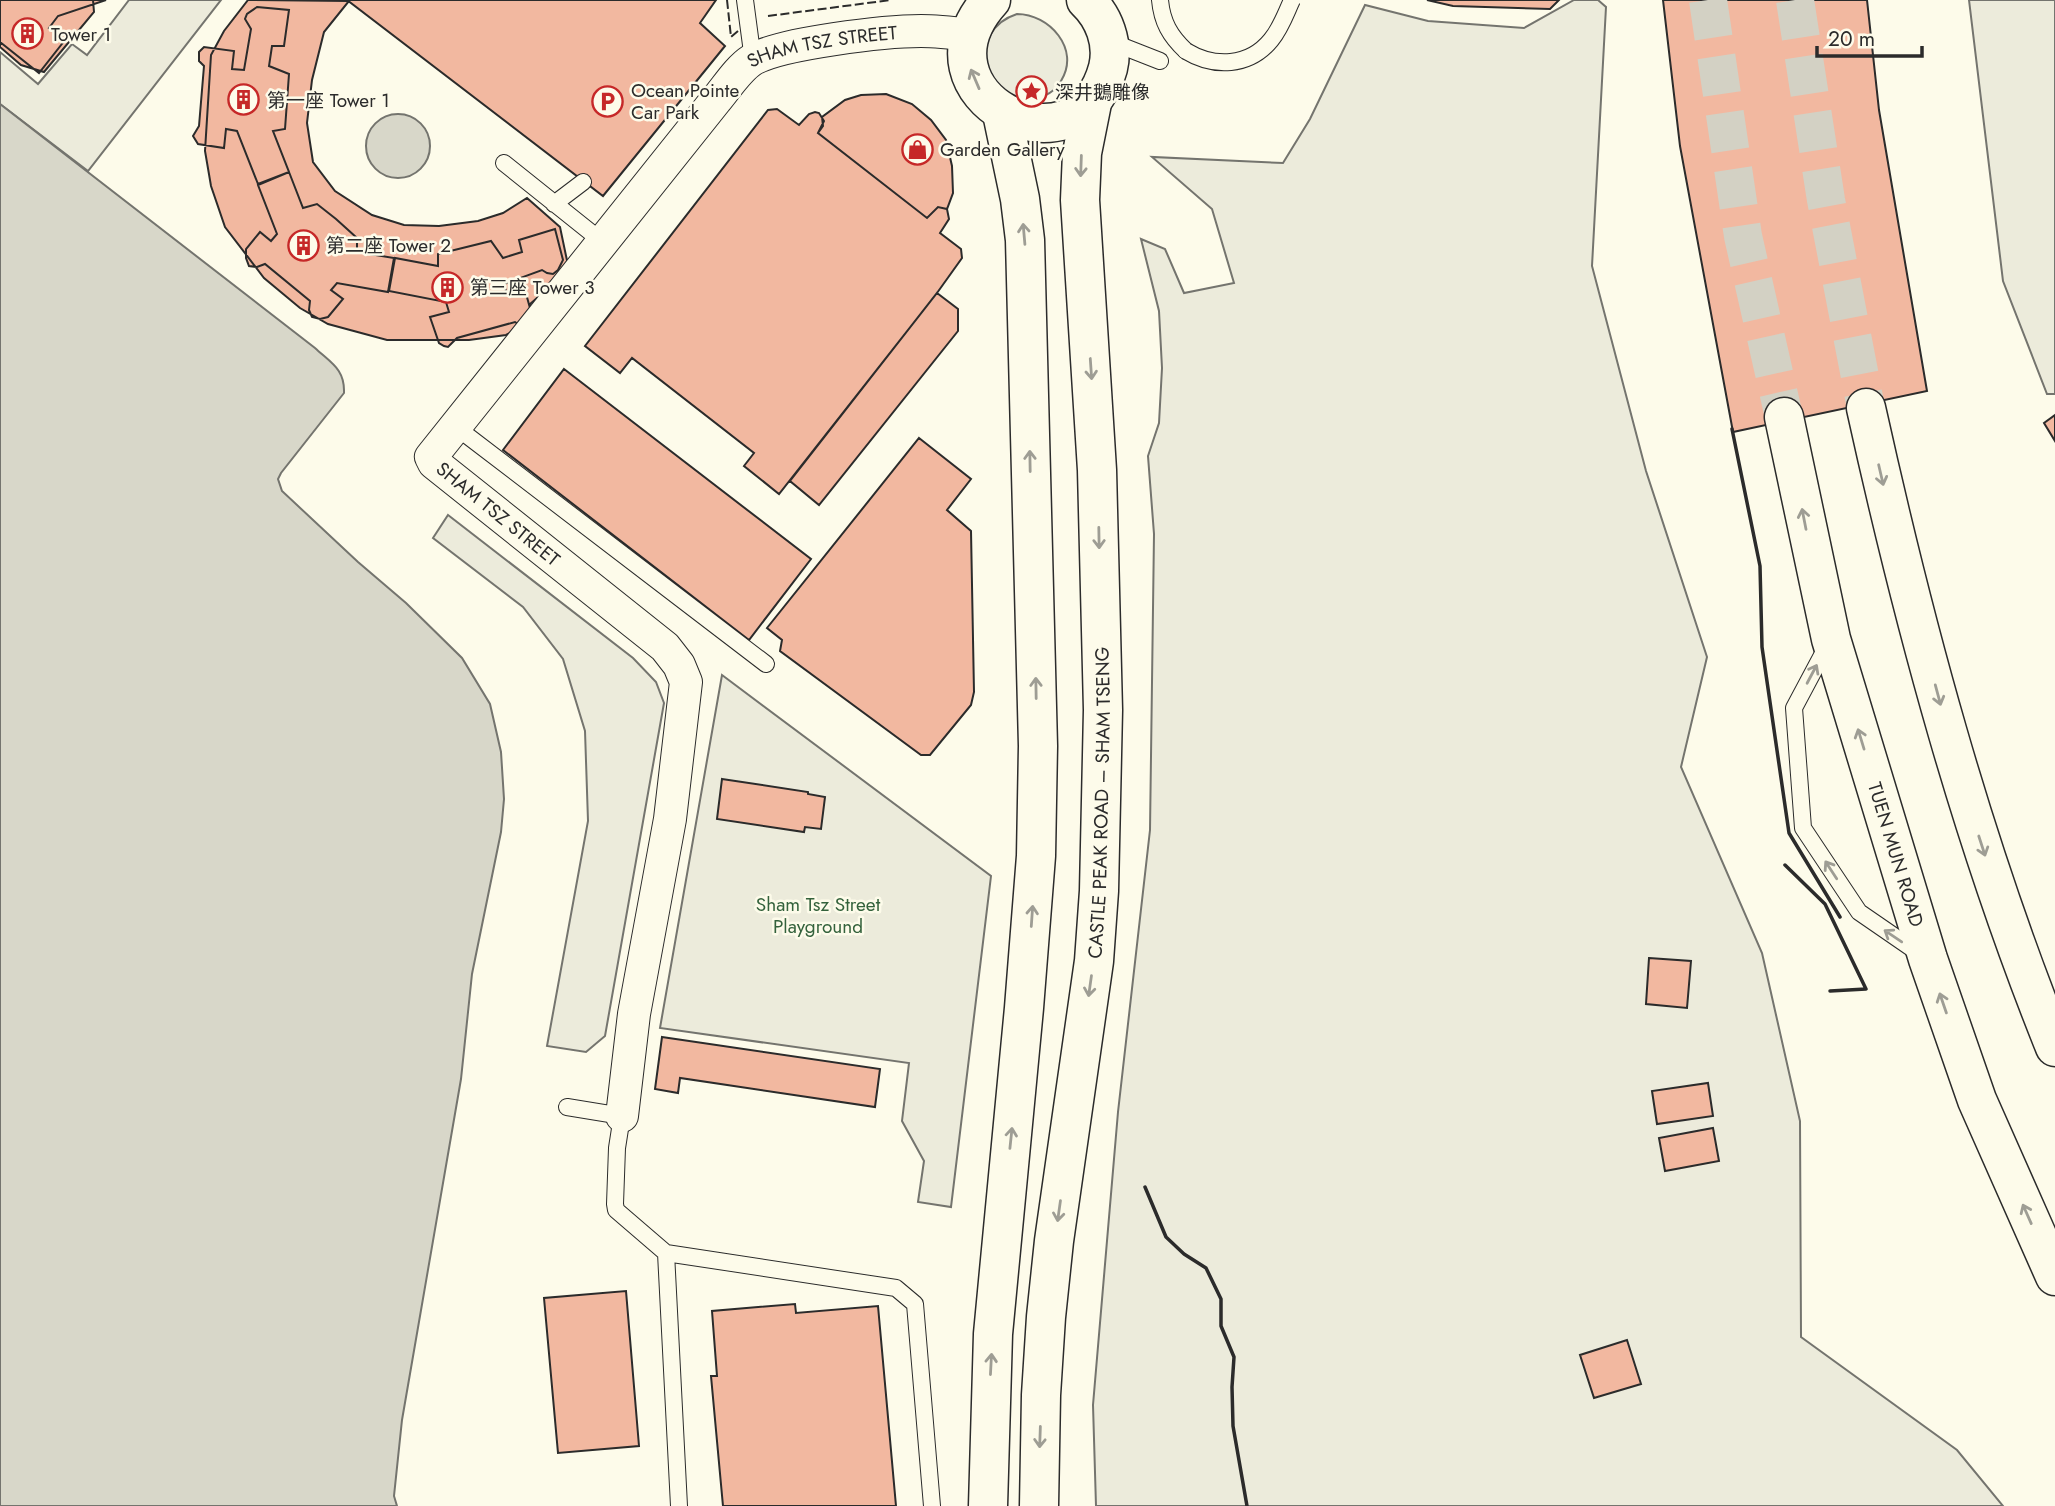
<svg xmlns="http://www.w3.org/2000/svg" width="2055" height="1506" font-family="Jost,'Noto Sans TC',sans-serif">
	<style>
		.green { fill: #ecebdb; stroke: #74746e; stroke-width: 2 }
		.water { fill: #d8d7c9; stroke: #74746e; stroke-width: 2 }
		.building { fill: #f2b8a0; stroke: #2b2b2b; stroke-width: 2 }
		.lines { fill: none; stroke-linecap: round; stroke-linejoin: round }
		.motorway-tunnel { stroke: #d3d1c4; stroke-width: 38; stroke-dasharray: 38 19; stroke-linecap: butt }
		.service-casing { stroke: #2b2b2b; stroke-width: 18 }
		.minor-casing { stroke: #2b2b2b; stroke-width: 34 }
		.primary-casing { stroke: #2b2b2b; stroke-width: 41 }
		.motorway-casing { stroke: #2b2b2b; stroke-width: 41 }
		.service { stroke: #fdfbea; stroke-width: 16 }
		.minor { stroke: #fdfbea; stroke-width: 32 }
		.primary { stroke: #fdfbea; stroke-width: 38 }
		.motorway { stroke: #fdfbea; stroke-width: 38 }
		.service-bridge-casing { stroke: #2b2b2b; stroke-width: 18; stroke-linecap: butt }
		.service-bridge { stroke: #fdfbea; stroke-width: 16 }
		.fence { stroke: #2b2b2b; stroke-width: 2; stroke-dasharray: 9 3.5; stroke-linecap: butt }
		.wall { stroke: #2b2b2b; stroke-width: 3.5 }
		.oneway { stroke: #9e9d94 }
		.labels { text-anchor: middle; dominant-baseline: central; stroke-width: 5; stroke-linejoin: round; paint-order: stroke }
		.poi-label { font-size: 19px; fill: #2b2b2b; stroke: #fdfbea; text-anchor: start }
		.street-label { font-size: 19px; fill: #2b2b2b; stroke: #fdfbea }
		.park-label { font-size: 19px; fill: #34623c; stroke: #fdfbea }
	</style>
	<rect width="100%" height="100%" fill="#fdfbea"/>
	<path class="green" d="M129 0H221L88 171 0 104V52L38 84 72 44 87 55Z
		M1574 0H1598L1606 7 1592 266 1646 471 1707 657 1681 767 1762 953 1800 1121 1801 1337 1957 1450 2003 1506H1096L1093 1405 1118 1112 1150 830 1154 534 1148 456 1159 423 1162 368 1159 311 1141 239 1165 249 1184 293 1234 283 1212 209 1152 157 1283 163 1310 119 1365 5 1428 21 1524 28Z
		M1969 0H2055V394H2047L2003 281Z
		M1017 14C1049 14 1081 49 1061 81 1055 91 1046 97 1034 98 984 103 964 31 1017 14Z
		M448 515 633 658 656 682 664 703 605 1036 586 1052 547 1046 588 821 585 731 563 659 523 607 433 538Z
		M722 675 991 876 951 1207 918 1202 924 1161 902 1121 909 1063 660 1028Z"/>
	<path class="water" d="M0 104 315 348C331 363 345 369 344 393L281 473 278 479 282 491 358 562 406 603 462 658 490 704 501 752 504 799 501 832 472 974 461 1079 402 1420 394 1496 397 1506H0Z
		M366 146a32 32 0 1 1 64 0a32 32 0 1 1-64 0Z"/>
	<path class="building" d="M0 0H93L94 12 44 72 21 65 0 47Z
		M0 0H106L58 16 49 28 65 40 39 73 0 42Z
		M248 0 349 1 324 32 312 80 307 123 313 162 335 191 372 215 404 225 439 226 478 221 503 213 527 198 560 227 569 270 530 304 534 320 506 335 469 340H387L328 324 300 308 264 278 225 227 211 186 205 151 211 55 224 31Z
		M347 0H716L700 23 725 46 603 196Z
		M1427 0H1559L1550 9 1453 6Z
		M1663 0H1867L1879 110 1927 391 1733 432 1680 146Z
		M257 7 289 10 284 46H272L269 66 289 74 285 129 273 131 289 172 258 184 237 131 226 129 224 148 198 144 193 136 199 126 204 66 199 61V52L204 47 234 51 232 69 244 70 251 29 245 19 247 14Z
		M886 94 912 104 931 120 946 140 952 166 953 193 947 209 938 207 927 218 818 133 823 126 822 117 845 100 861 95Z
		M777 109 799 125 809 114 815 112 819 113 824 121 818 133 927 218 938 207 947 209 949 219 940 233 961 249 962 258 937 293 779 494 744 466 754 453 632 358 620 373 585 346 768 110Z
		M289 172 303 208 317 204 336 219 357 238V252L394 258 388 292 337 283 331 290 343 299 328 317 320 319 312 317 309 310 310 301 265 264 257 267 249 266 246 258V249L260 232 271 241 277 234 258 185Z
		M555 229 563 260 558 270 553 274 547 273 542 270 504 284 507 295 525 290 533 319 521 326 515 322 457 338 448 347 444 346 439 343 430 317 449 312 446 302 389 291 395 258 438 266V254L491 241 503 258 522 252 519 240Z
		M937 293 958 309V331L819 505 790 481Z
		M564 369 811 559 749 640 503 450Z
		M2055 415V441L2044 423Z
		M919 438 971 479 947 510 971 531 974 692 971 705 930 755H921L780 651 782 640 767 628Z
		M722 779 808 792V794L825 797 821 829 805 827 804 832 717 819Z
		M1649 958 1691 961 1687 1008 1646 1004Z
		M662 1037 880 1069 875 1107 680 1078 678 1093 655 1089Z
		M1708 1083 1713 1116 1657 1124 1652 1091Z
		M1713 1128 1719 1161 1665 1171 1659 1138Z
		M626 1291 639 1446 558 1453 544 1298Z
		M795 1304 796 1313 878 1306 896 1506H723L711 1376H717L712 1311Z
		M1627 1340 1641 1384 1594 1398 1580 1355Z"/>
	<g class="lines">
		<path class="motorway-tunnel" d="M1708 0 1743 236 1784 417
			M1795 0 1826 200 1866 408"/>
		<defs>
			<path id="service" d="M745 0 753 60
				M1160 0C1162 22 1170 36 1186 51
				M1109 41 1160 61
				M504 163 604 243
				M554 204 583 182
				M456 427 766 664
				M1827 646 1794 708 1803 828 1859 912 1920 954
				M567 1107 622 1116 617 1148 615 1204 616 1210 666 1253 679 1506
				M666 1253 896 1288 915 1304 932 1506"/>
			<g id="minor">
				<path id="s1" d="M622 1116 634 1014 670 819 686 682 679 665 665 647 434 463 431 457 716 100C727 87 738 69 752 60 780 43 887 31 921 31 937 31 954 33 970 35"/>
			</g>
			<g id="primary">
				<path d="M991 0C905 95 1077 184 1108 68 1114 43 1104 17 1086 0"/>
				<path d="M988 1506 993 1334 1024 1008 1036 856 1038 746 1025 240 1020 199 1002 113"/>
				<path id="s2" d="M1039 1506 1041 1395 1046 1317 1054 1241 1094 961 1099 891 1103 710 1097 470 1080 200 1082 153 1093 98"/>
			</g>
			<g id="motorway">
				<path d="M1866 408C1914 625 1972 841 2055 1047"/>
				<path id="s3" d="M1784 417 1831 639 1928 959 1977 1100 2055 1276"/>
			</g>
		</defs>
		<use href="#service" class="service-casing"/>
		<use href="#minor" class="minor-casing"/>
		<use href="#primary" class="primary-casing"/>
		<use href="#motorway" class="motorway-casing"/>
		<use href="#service" class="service"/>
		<use href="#minor" class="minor"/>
		<use href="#primary" class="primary"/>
		<use href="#motorway" class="motorway"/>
		<defs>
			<path id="service-bridge" d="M1186 51C1214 68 1249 67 1271 40 1281 28 1286 13 1292 0"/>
		</defs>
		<use href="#service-bridge" class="service-bridge-casing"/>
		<use href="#service-bridge" class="service-bridge"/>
		<path class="fence" d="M727 0 731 37 738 31
			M768 16 891 0"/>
		<path class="wall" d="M1732 429 1760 566 1762 647 1789 833 1840 917
			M1785 865 1825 904 1866 989 1830 991
			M1145 1187 1166 1237 1184 1254 1206 1268 1221 1299V1326L1234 1357 1232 1387 1233 1426 1247 1506"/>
	</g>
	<defs><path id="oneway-shaft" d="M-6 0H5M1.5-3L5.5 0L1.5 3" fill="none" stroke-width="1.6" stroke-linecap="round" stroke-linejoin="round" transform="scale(1.75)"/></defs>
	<g class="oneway">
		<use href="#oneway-shaft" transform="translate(975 79) rotate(-113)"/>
		<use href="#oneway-shaft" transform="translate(1081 166) rotate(92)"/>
		<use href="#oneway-shaft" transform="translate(1024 234) rotate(-95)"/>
		<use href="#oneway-shaft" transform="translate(1091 369) rotate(86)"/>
		<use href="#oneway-shaft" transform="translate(1030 461) rotate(-91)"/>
		<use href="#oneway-shaft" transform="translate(1881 475) rotate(77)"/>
		<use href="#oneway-shaft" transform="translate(1804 519) rotate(-101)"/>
		<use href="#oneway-shaft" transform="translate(1099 538) rotate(89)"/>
		<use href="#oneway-shaft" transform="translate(1812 674) rotate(-62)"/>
		<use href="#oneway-shaft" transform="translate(1036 688) rotate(-91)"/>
		<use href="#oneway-shaft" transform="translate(1938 695) rotate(75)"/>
		<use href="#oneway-shaft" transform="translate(1861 739) rotate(-107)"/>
		<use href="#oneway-shaft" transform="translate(1982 846) rotate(72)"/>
		<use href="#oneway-shaft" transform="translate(1831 870) rotate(-123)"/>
		<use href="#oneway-shaft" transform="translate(1032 916) rotate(-86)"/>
		<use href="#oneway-shaft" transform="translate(1893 936) rotate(-146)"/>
		<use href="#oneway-shaft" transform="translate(1090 986) rotate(98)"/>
		<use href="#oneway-shaft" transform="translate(1943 1003) rotate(-109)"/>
		<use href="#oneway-shaft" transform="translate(1011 1138) rotate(-84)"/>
		<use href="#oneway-shaft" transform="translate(1059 1211) rotate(98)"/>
		<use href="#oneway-shaft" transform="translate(2027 1214) rotate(-114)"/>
		<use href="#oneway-shaft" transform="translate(991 1364) rotate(-87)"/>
		<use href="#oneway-shaft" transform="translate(1040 1437) rotate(92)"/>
	</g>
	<defs>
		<symbol id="building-ring" viewBox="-11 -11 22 22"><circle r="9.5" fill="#fdfbea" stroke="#c62828" stroke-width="1.5"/><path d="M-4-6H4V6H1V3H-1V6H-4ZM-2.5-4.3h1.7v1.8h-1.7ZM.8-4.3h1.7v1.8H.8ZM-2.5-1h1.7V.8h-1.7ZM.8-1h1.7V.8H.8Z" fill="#c62828"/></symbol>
		<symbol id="sight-ring" viewBox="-11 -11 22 22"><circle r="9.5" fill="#fdfbea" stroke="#c62828" stroke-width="1.5"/><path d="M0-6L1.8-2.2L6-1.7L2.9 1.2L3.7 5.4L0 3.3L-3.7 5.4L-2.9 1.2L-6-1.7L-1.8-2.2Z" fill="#c62828"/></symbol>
		<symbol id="parking-ring" viewBox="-11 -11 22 22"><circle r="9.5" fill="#fdfbea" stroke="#c62828" stroke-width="1.5"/><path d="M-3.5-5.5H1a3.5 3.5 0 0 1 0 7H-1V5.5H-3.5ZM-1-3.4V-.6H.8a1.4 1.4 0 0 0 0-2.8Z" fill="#c62828"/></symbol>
		<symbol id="shop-ring" viewBox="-11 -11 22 22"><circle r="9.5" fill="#fdfbea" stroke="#c62828" stroke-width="1.5"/><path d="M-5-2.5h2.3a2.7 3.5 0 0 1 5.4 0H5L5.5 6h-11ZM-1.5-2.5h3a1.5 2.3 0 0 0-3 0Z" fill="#c62828"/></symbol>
	</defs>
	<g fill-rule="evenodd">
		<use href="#building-ring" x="10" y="16" width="35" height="35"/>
		<use href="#sight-ring" x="1014" y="74" width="35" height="35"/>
		<use href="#building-ring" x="226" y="82" width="35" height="35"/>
		<use href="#parking-ring" x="590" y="84" width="35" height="35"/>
		<use href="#shop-ring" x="900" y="132" width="35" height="35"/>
		<use href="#building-ring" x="286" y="228" width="35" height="35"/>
		<use href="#building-ring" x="430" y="270" width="35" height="35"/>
	</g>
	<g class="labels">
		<g class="poi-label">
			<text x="51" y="34">Tower 1</text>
			<text x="631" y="90">Ocean Pointe<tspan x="631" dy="22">Car Park</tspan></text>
			<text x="1055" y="92">深井鵝雕像</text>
			<text x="267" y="100">第一座 Tower 1</text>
			<text x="940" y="149">Garden Gallery</text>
			<text x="326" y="245">第二座 Tower 2</text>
			<text x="470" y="287">第三座 Tower 3</text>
		</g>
		<g class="street-label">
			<text stroke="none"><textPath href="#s1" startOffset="1365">SHAM TSZ STREET</textPath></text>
			<text transform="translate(498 514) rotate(39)">SHAM TSZ STREET</text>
			<text stroke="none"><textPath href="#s2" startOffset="707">CASTLE PEAK ROAD – SHAM TSENG</textPath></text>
			<text stroke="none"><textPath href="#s3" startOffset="452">TUEN MUN ROAD</textPath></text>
		</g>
		<g class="park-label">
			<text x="818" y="904">Sham Tsz Street<tspan x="818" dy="22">Playground</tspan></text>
		</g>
	</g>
	<path d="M1817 46v10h105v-10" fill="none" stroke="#2b2b2b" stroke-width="3.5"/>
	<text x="1828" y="46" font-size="21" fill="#2b2b2b" stroke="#fdfbea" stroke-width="5" paint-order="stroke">20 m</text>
</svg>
